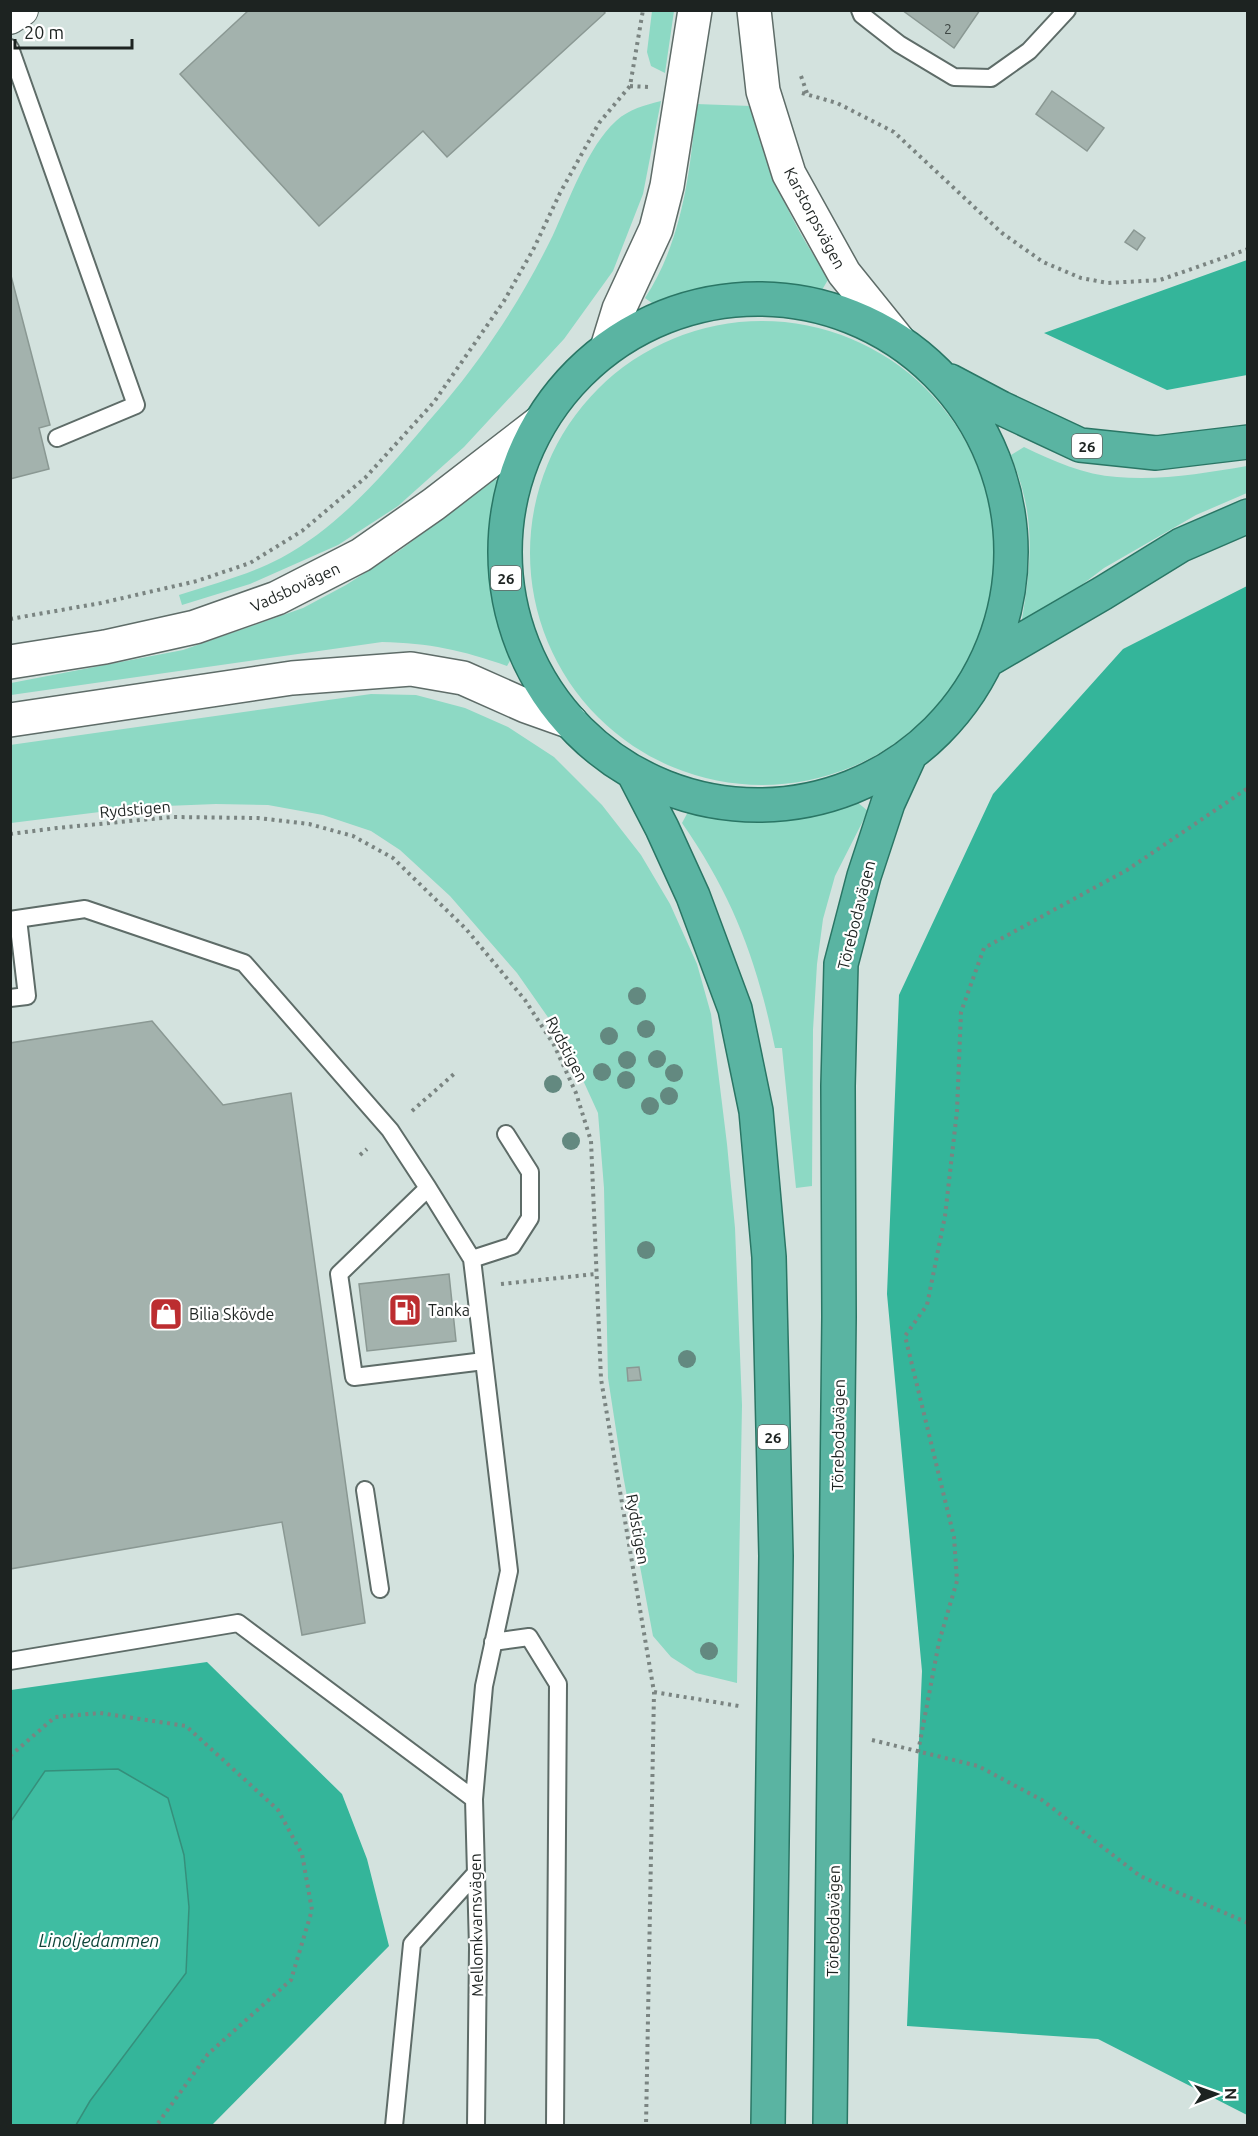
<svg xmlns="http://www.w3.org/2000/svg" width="1258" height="2136" font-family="Ubuntu,sans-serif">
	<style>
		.green { fill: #8dd9c4; fill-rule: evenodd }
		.forest { fill: #34b59a }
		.water { fill: #3fbda2; stroke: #358f7b; stroke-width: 1.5 }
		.building { fill: #a3b2ad; stroke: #8a9893; stroke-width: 1.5 }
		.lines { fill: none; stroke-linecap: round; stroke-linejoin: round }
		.service-casing { stroke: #5e6c68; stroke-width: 20 }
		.minor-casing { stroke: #5e6c68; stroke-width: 34 }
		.secondary-casing { stroke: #5e6c68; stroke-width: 36 }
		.trunk-casing { stroke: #2a7665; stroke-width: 36 }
		.path { stroke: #7a8481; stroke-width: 4; stroke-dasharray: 3 4.5; stroke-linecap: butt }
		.service { stroke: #fff; stroke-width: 16 }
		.minor { stroke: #fff; stroke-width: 32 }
		.secondary { stroke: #fff; stroke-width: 33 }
		.trunk { stroke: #5ab4a2; stroke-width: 33 }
		.tree { fill: #638980 }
		.labels { text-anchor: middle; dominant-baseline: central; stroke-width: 4.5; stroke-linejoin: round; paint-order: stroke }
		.number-label { font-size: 14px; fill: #3e4744 }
		.shield { fill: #fff; stroke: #616564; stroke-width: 1.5 }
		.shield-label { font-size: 15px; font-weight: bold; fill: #1d2321 }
		.street-label { font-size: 16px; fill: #1d2321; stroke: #fff }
		.poi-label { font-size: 16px; fill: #1d2321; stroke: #fff; text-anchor: start }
		.water-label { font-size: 18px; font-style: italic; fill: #0e4539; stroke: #fff }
	</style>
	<rect width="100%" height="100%" fill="#d3e2de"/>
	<path class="green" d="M652 11H674L665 73 651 66 647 52Z
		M661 101 643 194 613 271 564 339 464 447 398 506 338 545 250 584 182 605 179 595C213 584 249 575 281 558 340 526 385 473 427 423 451 396 474 367 494 337 516 305 536 270 553 235 569 201 588 146 616 121 629 109 645 105 661 101Z
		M696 104 751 106C767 169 791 225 829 278L822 290C767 280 708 282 656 306L645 298C682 242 691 170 696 104Z
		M530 553a232 232 0 1 1 464 0a232 232 0 1 1-464 0Z
		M1024 447C1053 461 1084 475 1117 477 1160 481 1205 473 1247 466V493L1196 515 1104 568 1033 622 1022 619C1029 578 1034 536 1024 496 1021 482 1016 469 1011 455Z
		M492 476 502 484C494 521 490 563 498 600 502 619 508 637 514 654L507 666C462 650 429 643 382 642L11 695V683L183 650 303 608 346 585 399 551 435 524Z
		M371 694 416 695 465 708 508 727 554 757 602 805 641 855 670 904 697 964 711 1014 727 1144 735 1228 742 1405 737 1683 696 1673 671 1657 653 1636 623 1475 608 1378 604 1188 598 1113 566 1043 517 973 450 896 400 850 371 831 323 815 268 805 216 804 140 807 11 823 10 745ZM639 1367 641 1380 629 1381 627 1368Z
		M857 802 868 811 835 876 823 919 817 964 813 1030 812 1186 796 1188 782 1048H775C757 961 733 896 682 823L689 810C749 823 798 821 857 802Z"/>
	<path class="forest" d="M1247 260V375L1167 390 1044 333Z
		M1247 586V2115L1098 2039 907 2026 922 1671 887 1294 899 995 993 794 1123 649Z
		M207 1662 342 1794 367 1859 389 1946 212 2125H76L90 2101 186 1973 189 1907 184 1855 45 1771 11 1821V1690Z"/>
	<path class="water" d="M118 1769 168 1798 184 1855 189 1907 186 1973 90 2101 76 2125H11V1821L45 1771Z"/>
	<path class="building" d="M249 10H603L605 13 447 157 423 131 319 226 180 74Z
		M902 10H980L954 48Z
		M1052 91 1104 128 1087 151 1036 114Z
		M1134 230 1145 238 1137 250 1125 242Z
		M10 272 50 425 39 428 49 469 10 479Z
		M152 1021 223 1105 291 1093 365 1623 302 1635 282 1522 10 1569V1043Z
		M449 1274 456 1341 367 1351 359 1284Z
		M639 1367 641 1380 628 1381 627 1368Z"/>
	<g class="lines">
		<defs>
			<path id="service" d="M860 10 862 15 899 44 954 77 991 78 1029 51 1067 10
				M10 48 136 405 57 438
				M10 920 85 909 244 963 390 1130 428 1188 472 1259 509 1571 484 1686 474 1799 478 1948 476 2126
				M10 998 27 996 18 919
				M428 1188 339 1274 354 1377 484 1361
				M472 1259 512 1246 530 1218V1172L506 1134
				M365 1490 380 1589
				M493 1642 529 1637 558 1684 555 2126
				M10 1661 238 1623 474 1799
				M394 2126 412 1944 476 1873"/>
			<path id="minor" d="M10 18 22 10"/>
			<path id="secondary" d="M754 10 763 91 789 174 844 273 898 340
				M607 348 619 309 656 229 667 186 695 10
				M10 662 105 647 195 627 277 598 361 555 434 504 539 423
				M10 720 292 678 411 669 463 678 526 706 571 722"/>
			<path id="trunk" d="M505 552a253 253 0 1 1 506 0a253 253 0 1 1-506 0Z
				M950 381 1001 408 1080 445 1156 453 1248 442
				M988 660 1103 593 1181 545 1248 516
				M633 772 662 828 693 896 735 1009 756 1111 769 1257 776 1556 768 2126
				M830 2126 839 1317 838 1086 841 964 864 876 888 803 910 755"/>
		</defs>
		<use href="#service" class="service-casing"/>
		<use href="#minor" class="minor-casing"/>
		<use href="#secondary" class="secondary-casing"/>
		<use href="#trunk" class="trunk-casing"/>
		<path class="path" d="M801 76 807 93
			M630 86 648 87
			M802 93 837 103 894 132 1002 233 1043 262 1081 278 1108 283 1160 280 1248 249
			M10 619 101 603 197 581 250 563 302 531 365 478 434 402 504 301 534 248 560 193 599 123 630 86 643 10
			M10 834 57 828 172 817 258 818 309 824 353 836 393 858 466 929 525 1000 554 1045 576 1093 591 1141 601 1379 654 1692 646 2126
			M412 1111 454 1074
			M360 1155 367 1149
			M501 1284 596 1274
			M654 1692 739 1706
			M872 1740 978 1766 1042 1800 1140 1876 1248 1923
			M918 1752 939 1642 957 1581 954 1537 905 1336 927 1305 945 1216 957 1111 961 1012 984 948 1127 870 1248 788
			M10 1756 55 1717 100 1713 186 1726 278 1810 302 1854 312 1910 291 1980 208 2054 156 2126"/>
		<use href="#service" class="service"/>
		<use href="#minor" class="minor"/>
		<use href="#secondary" class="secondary"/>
		<use href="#trunk" class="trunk"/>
	</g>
	<g class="tree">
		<circle cx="637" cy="996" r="9"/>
		<circle cx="646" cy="1029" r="9"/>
		<circle cx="609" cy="1036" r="9"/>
		<circle cx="657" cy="1059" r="9"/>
		<circle cx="627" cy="1060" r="9"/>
		<circle cx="602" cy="1072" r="9"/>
		<circle cx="674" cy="1073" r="9"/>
		<circle cx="626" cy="1080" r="9"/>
		<circle cx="553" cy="1084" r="9"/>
		<circle cx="669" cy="1096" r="9"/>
		<circle cx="650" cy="1106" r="9"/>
		<circle cx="571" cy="1141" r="9"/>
		<circle cx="646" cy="1250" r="9"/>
		<circle cx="687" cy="1359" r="9"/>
		<circle cx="709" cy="1651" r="9"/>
	</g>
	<defs>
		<symbol id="fuel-square" viewBox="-11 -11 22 22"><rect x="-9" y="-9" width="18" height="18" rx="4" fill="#bc2d30" stroke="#fff"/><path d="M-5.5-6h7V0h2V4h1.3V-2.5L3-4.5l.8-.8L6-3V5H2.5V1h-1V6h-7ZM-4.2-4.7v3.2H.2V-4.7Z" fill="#fff"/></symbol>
		<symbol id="shop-square" viewBox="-11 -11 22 22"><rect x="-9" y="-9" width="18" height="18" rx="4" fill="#bc2d30" stroke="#fff"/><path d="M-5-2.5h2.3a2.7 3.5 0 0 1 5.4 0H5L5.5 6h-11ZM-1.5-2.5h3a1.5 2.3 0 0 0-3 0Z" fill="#fff"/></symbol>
	</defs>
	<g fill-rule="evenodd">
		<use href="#fuel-square" x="386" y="1291" width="38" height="38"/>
		<use href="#shop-square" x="147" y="1295" width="38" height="38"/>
	</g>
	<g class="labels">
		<g class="number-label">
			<text x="948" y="29">2</text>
		</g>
		<g class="shield">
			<rect x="1072" y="434" width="30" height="24" rx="4.5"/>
			<rect x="491" y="566" width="30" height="24" rx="4.5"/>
			<rect x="758" y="1425" width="30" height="24" rx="4.5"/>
		</g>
		<g class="shield-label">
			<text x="1087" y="446">26</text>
			<text x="506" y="578">26</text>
			<text x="773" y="1437">26</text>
		</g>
		<g class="street-label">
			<text transform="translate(815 218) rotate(62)">Karstorpsvägen</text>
			<text transform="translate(295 587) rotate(-25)">Vadsbovägen</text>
			<text transform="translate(135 809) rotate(-5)">Rydstigen</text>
			<text transform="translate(856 915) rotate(-76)">Törebodavägen</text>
			<text transform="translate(567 1049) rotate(62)">Rydstigen</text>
			<text transform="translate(838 1435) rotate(-89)">Törebodavägen</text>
			<text transform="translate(638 1529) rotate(80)">Rydstigen</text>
			<text transform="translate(833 1921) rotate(-89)">Törebodavägen</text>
			<text transform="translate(476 1925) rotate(-91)">Mellomkvarnsvägen</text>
		</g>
		<g class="poi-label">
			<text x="428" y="1310">Tanka</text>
			<text x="189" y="1314">Bilia Skövde</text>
		</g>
		<g class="water-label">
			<text x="99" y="1940">Linoljedammen</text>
		</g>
	</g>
	<rect width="1258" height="2136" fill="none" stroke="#1d2321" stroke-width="24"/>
	<g transform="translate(1216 2094) rotate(89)" stroke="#ffffff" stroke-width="4.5" paint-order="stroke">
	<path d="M0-4.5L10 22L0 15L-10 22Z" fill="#1d2321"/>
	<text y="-9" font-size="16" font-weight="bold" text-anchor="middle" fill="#1d2321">N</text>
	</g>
	<path d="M15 39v9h117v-9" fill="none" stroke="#1d2321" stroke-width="3"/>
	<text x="24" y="39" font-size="18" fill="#1d2321" stroke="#ffffff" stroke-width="4.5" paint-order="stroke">20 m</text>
</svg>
